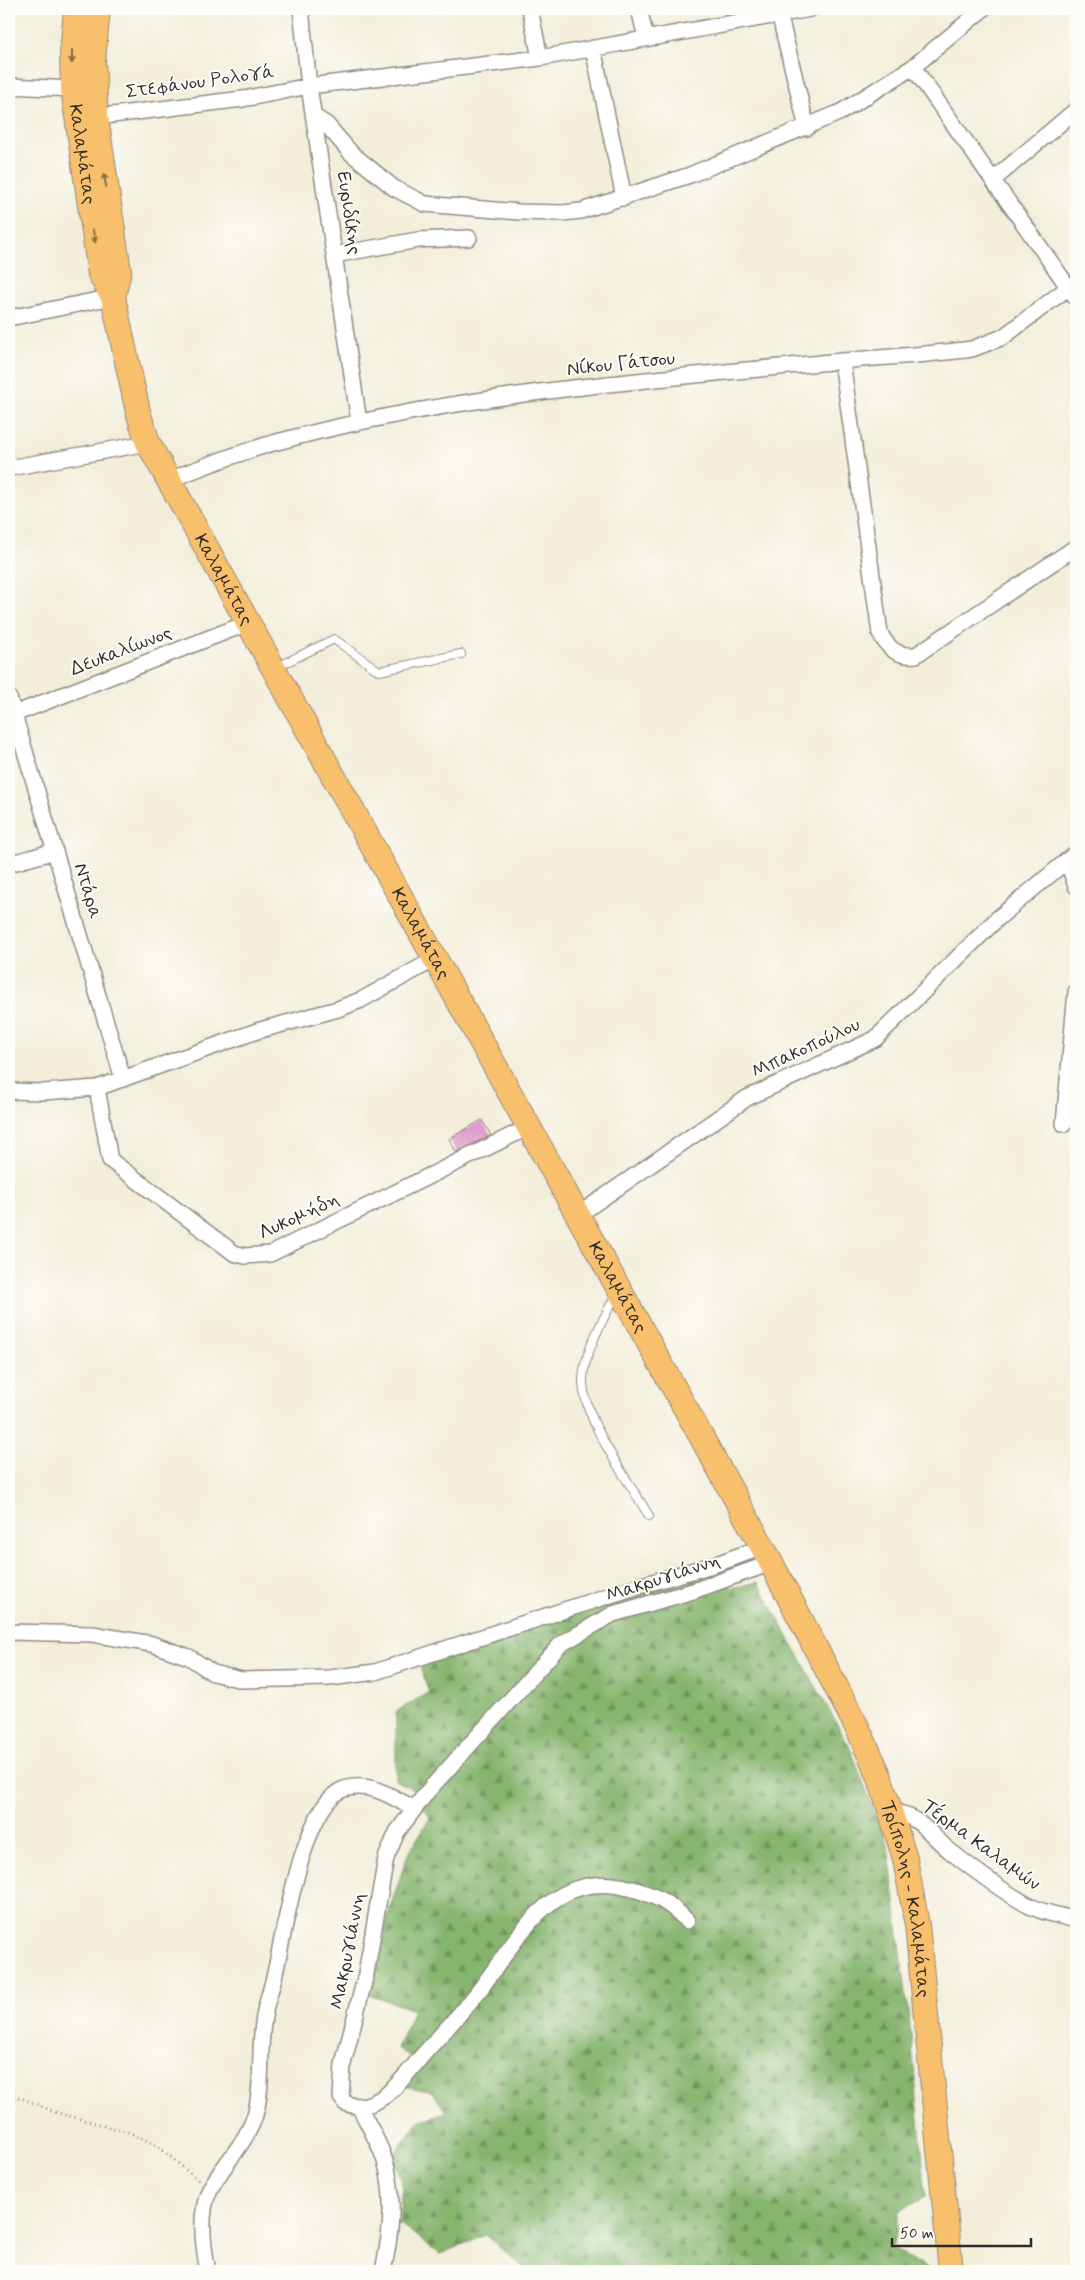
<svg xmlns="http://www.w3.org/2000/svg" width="1085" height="2280" font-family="Mynerve,sans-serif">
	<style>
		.forest { fill: url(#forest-firs); stroke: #58704c }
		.building { fill: #e09bcb }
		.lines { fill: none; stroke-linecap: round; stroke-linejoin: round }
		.lane-casing { stroke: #8f8c82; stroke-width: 10 }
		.street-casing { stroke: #8f8c82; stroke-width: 18 }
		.primary-casing { stroke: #8f8c82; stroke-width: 26 }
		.path { stroke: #8f8c82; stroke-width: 3; stroke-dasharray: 1 4; stroke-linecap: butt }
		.lane { stroke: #fff; stroke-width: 8 }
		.street { stroke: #fff; stroke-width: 15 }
		.primary { stroke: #f8bf6c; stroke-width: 24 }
		.oneway { fill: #876e48 }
		.labels { text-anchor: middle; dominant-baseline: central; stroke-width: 4; stroke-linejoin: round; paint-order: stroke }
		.street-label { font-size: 19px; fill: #2b2b2b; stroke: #fdfcf7 }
	</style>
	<defs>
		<pattern id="forest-firs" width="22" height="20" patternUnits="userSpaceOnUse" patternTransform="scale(1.25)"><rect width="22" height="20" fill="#86b56e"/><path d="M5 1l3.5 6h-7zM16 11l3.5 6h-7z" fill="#6e935b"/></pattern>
	</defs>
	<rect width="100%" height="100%" fill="#fdfcf7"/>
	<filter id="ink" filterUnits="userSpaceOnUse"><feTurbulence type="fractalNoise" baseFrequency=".02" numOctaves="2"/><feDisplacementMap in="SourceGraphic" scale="10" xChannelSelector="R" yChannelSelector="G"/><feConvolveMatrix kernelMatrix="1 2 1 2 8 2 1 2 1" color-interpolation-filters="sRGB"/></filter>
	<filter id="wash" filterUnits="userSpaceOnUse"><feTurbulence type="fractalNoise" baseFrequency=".0096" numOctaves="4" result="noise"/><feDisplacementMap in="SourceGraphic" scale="20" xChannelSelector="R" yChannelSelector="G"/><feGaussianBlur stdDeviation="1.12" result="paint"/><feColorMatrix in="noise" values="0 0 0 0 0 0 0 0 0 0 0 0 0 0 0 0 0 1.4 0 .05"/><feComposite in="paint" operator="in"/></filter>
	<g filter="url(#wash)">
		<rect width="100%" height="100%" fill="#f3eeda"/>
		<path class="forest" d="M710 1571 732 1588 758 1582 849 1746 888 1845 911 2035 926 2196 900 2211 893 2249 931 2271H528L485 2235 440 2254 399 2223 402 2182 393 2156 419 2121 446 2112 433 2092 405 2086 424 2065 397 2048 414 2010 371 1995 390 1908 408 1854 430 1818 416 1790 396 1781V1712L429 1692 418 1661 500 1639Z"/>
		<g id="blocks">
			<path class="building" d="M482 1120 491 1135 456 1152 449 1139Z"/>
		</g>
	</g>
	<g filter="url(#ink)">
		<use href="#blocks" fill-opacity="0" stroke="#8f8c82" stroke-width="1"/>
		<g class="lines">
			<defs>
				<path id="lane" d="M277 667 334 639 379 671 461 654
					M617 1293C605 1315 584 1353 583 1379 582 1419 629 1481 649 1516"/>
				<path id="street" d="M301 9 309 86 359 422
					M530 9 540 58
					M639 9 646 38
					M778 9 807 128
					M593 48 624 198
					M913 67 1076 298
					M9 86 73 89
					M96 117 243 99 309 86 540 58 810 9
					M315 117 326 124 351 153 394 188 425 204 519 212 563 213 581 211 690 175 841 112 913 67 983 9
					M993 180 1076 110
					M334 255 418 240 469 238
					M9 318 113 297
					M842 361 880 633C888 649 898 657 916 655L1076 547
					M9 468 148 443
					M169 480C204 466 240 452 277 442 460 392 653 380 841 361 884 357 928 355 972 349L1003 337 1069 287
					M9 698 123 1079
					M9 716 248 623
					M1067 860 1076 886
					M9 864 55 851
					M97 1088 110 1160 234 1253 245 1256 270 1254 529 1127
					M9 1091 43 1092 97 1088 257 1031 338 1009 361 1000 435 959
					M1064 1124 1076 992
					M578 1215 747 1098 875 1039 997 919 1076 853
					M9 1632 92 1634 152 1644 189 1657 213 1673 242 1680 330 1678 375 1672 632 1588 716 1564 763 1547
					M892 1812C918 1814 931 1836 950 1851 974 1870 999 1889 1026 1904 1041 1913 1059 1915 1076 1920
					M687 1921C671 1903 653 1894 629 1888 551 1868 520 1937 481 1988 463 2012 441 2034 421 2057 404 2077 377 2117 345 2103L341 2097 343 2064 366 1974 386 1858 397 1832 427 1792 561 1644 613 1614 693 1591 771 1563
					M359 2106C367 2123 378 2140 384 2158 396 2194 391 2234 383 2271
					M208 2271C203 2247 199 2212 210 2189 224 2163 246 2144 255 2115 264 2083 258 2049 264 2017 266 2002 272 1988 275 1973 284 1934 303 1803 344 1789 370 1781 393 1797 414 1809"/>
				<g id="primary">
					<path id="s1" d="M76 9 72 53 73 89 100 274 113 297 138 412 148 443 767 1555 858 1729 879 1775 905 1859 917 1925 951 2271"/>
					<path d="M98 9 93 60 96 117 119 271 113 297"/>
				</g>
			</defs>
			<use href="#lane" class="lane-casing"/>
			<use href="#street" class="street-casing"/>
			<use href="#primary" class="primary-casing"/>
			<path class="path" d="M9 2093 58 2113 128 2132 158 2146 198 2180"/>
			<use href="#lane" class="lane"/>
			<use href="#street" class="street"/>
			<use href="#primary" class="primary"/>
		</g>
		<defs><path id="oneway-solid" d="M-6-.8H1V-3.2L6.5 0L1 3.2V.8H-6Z" transform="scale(1.25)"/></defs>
		<g class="oneway">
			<use href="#oneway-solid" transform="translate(72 57) rotate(91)"/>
			<use href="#oneway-solid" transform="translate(105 180) rotate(-99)"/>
			<use href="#oneway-solid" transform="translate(94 236) rotate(81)"/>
		</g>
	</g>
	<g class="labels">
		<g class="street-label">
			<text transform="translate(200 82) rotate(-8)">Στεφάνου Ρολογά</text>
			<text stroke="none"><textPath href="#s1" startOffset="146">Καλαμάτας</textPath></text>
			<text transform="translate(349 213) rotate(82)">Ευριδίκης</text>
			<text transform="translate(621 364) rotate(-6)">Νίκου Γάτσου</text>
			<text stroke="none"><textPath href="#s1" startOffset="600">Καλαμάτας</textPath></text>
			<text transform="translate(121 651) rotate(-21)">Δευκαλίωνος</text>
			<text transform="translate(88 891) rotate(73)">Ντάρα</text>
			<text stroke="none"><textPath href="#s1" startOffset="1005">Καλαμάτας</textPath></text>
			<text transform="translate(806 1048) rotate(-25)">Μπακοπούλου</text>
			<text transform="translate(299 1216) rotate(-25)">Λυκομήδη</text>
			<text stroke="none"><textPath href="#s1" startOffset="1410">Καλαμάτας</textPath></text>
			<text transform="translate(663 1578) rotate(-18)">Μακρυγιάννη</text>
			<text transform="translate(981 1845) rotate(36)">Τέρμα Καλαμών</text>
			<text stroke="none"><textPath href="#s1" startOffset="2091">Τρίπολης - Καλαμάτας</textPath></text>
			<text transform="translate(348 1951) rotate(-79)">Μακρυγιάννη</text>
		</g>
	</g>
	<rect width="1085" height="2280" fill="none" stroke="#fdfcf7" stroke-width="30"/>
	<path d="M892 2238v8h139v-8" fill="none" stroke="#2b2b2b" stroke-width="2.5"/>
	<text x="900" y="2238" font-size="15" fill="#2b2b2b" stroke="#fdfcf7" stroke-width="4" paint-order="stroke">50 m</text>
</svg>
